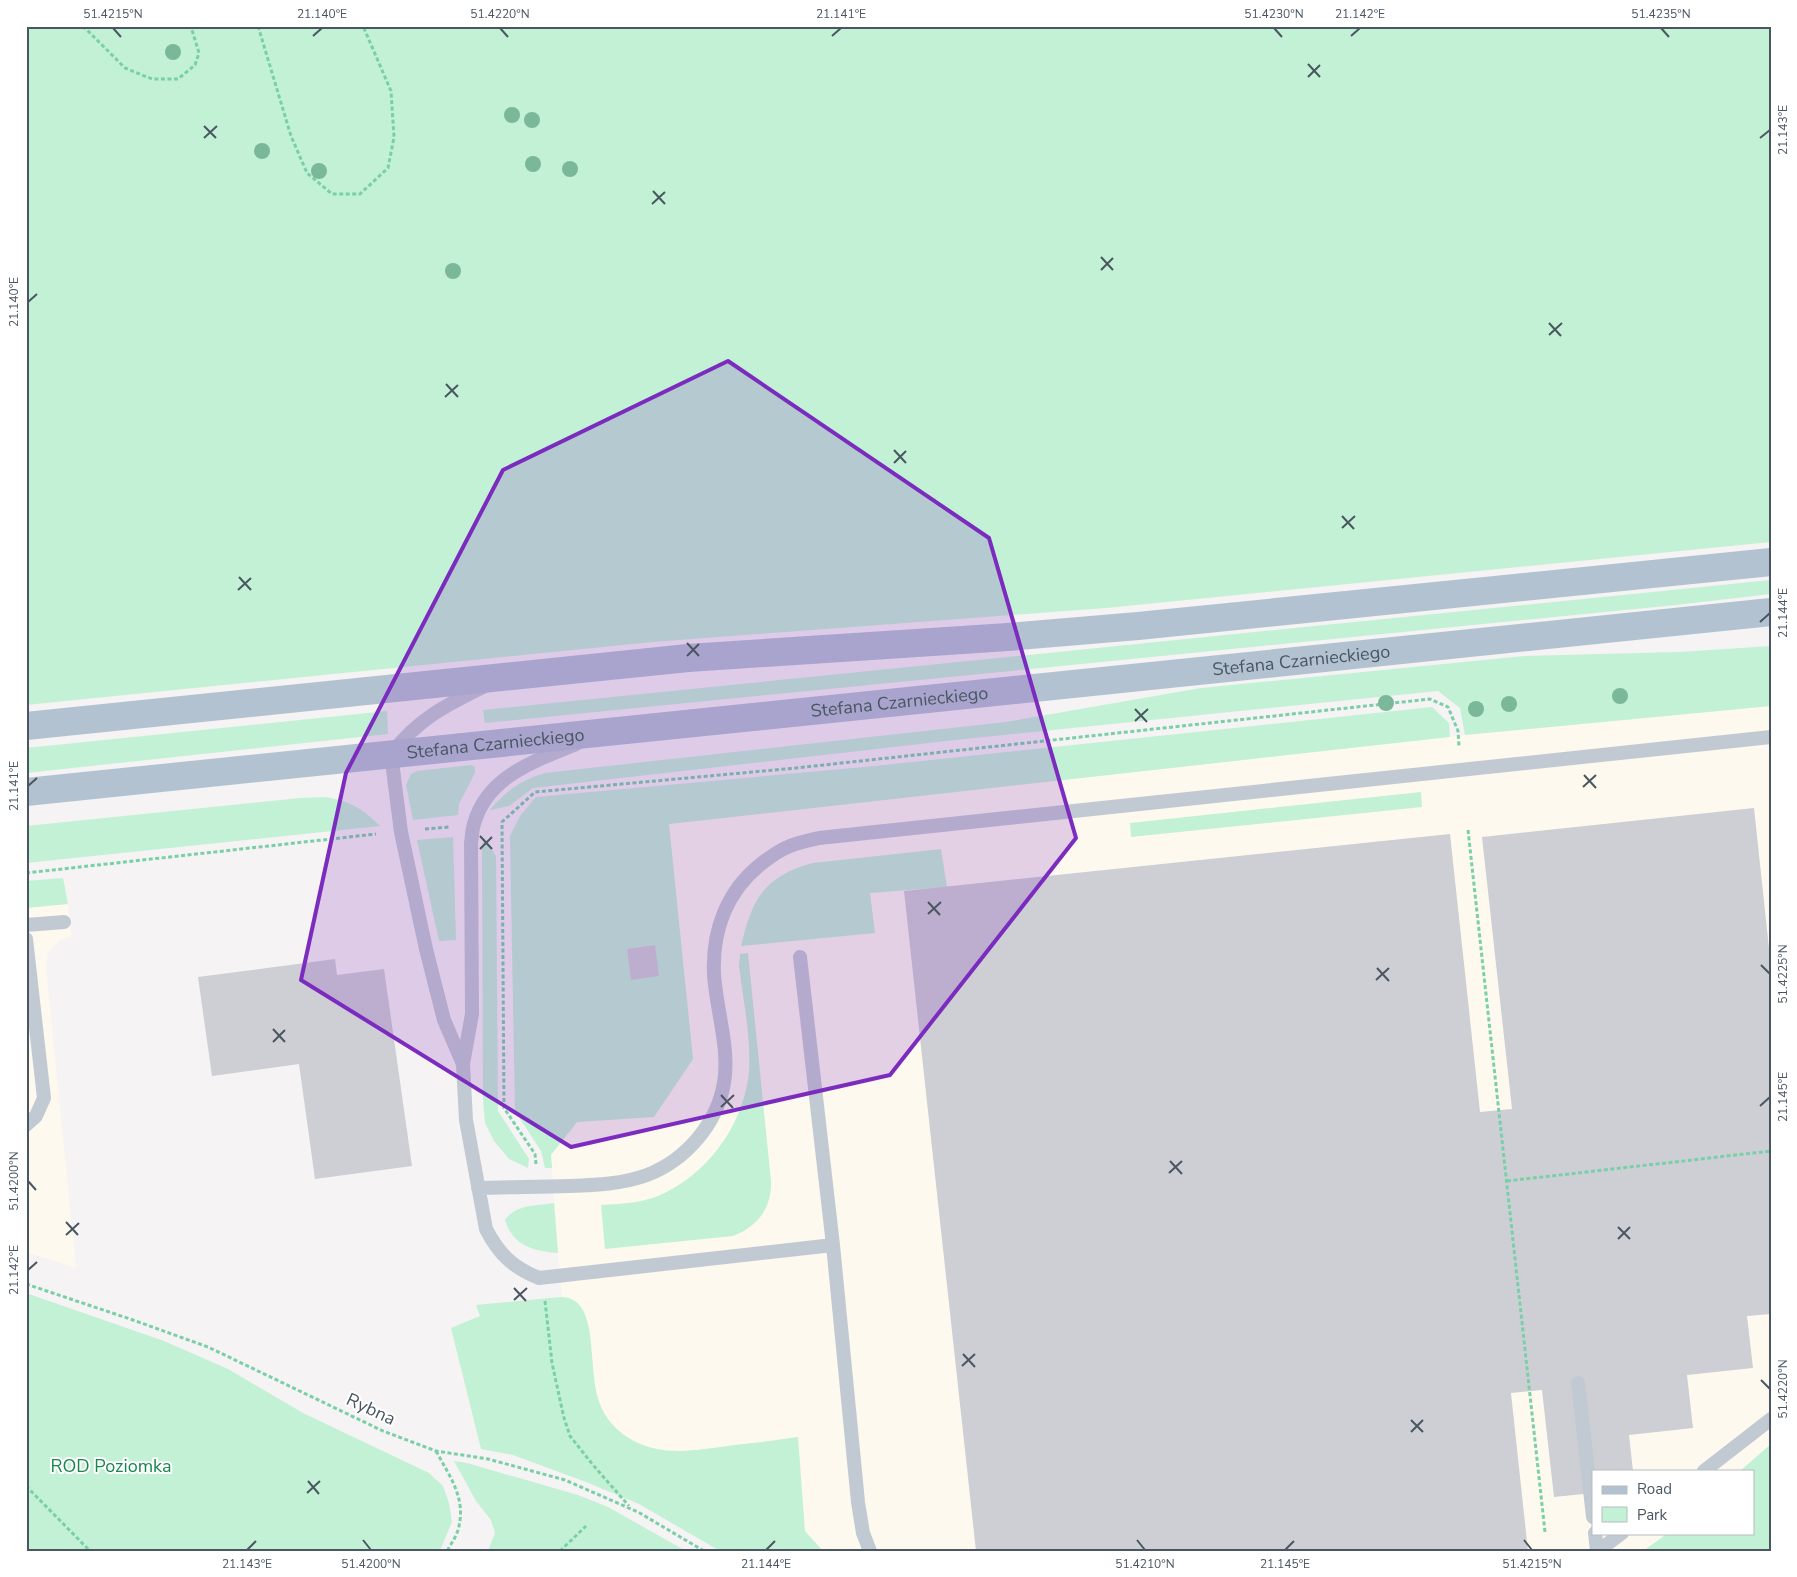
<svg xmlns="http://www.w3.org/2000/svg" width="1797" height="1577" font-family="'Nunito Sans',sans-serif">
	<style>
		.commercial { fill: #fdf9ef }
		.green { fill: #c3f1d5 }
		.building { fill: #cdcfd5 }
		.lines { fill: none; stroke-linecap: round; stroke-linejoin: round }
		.path { stroke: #7ad0a6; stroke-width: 3; stroke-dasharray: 4 2.5; stroke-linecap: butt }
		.lane { stroke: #c1cad2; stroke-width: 14 }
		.primary { stroke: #b3c2d1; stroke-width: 28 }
		.tree { fill: #7bb799 }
		.marked { fill: #7b2cbf; fill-opacity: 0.2; stroke: #7b2cbf; stroke-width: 4; stroke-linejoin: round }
		.ticks { fill: none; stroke: #4a5661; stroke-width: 2 }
		.labels { text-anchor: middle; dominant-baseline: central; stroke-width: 4; stroke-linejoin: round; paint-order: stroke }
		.street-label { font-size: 18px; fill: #4a5661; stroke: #fff }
		.park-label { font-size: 18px; fill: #17864f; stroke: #fff }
		.neatline { fill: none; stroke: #4a5661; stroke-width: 2 }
		.ticks-label { font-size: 12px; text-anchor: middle; fill: #4a5661 }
	</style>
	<rect width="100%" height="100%" fill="#f5f3f3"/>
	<path class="commercial" d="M1771 706V1466L1753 1471H1593V1533H1694L1675 1551H772L575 1437 562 1303 551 1155 577 1122 654 1117 693 1059 668 824 1465 735Z
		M68 904 71 937 60 940 48 953 46 968 76 1268 26 1252V908Z"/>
	<path class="green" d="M26 26H1771V542L1106 608 652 642 26 705Z
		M1771 580V594L1676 605 485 723 483 710Z
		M1771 646V706L1465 735 1460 708 1438 691 955 740 533 788 509 806 490 810C506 791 521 780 545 773L1006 722 1201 688 1524 656 1679 652Z
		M1432 707 1449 723 1450 737 669 824 693 1059 654 1117 577 1122 551 1155 552 1168H545L541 1151 515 1111 510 836 520 816 536 797 875 766Z
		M387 711 388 734 26 773V748Z
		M471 765 475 767V773L459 804 458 815 413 820 406 785 411 774 417 771Z
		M1421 792 1422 807 1131 837 1130 823Z
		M326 797C351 802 362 808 380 826L26 863V826L300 798Z
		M453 837 456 940 439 941 417 840Z
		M484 838 496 856 498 1111 529 1159 528 1168 509 1159 494 1141 485 1123 483 1100 482 847Z
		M941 849 947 887 870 893 875 933 741 946C752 899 764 876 813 863Z
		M63 878 68 904 26 908V881Z
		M748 953 771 1181C772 1208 758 1226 733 1236L605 1249 601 1205C621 1204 640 1203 658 1196 705 1176 740 1130 748 1080 753 1047 743 999 739 966L740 954Z
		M554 1203 558 1253C534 1251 513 1246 505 1220 516 1204 537 1206 554 1203Z
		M26 1293 164 1341 228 1369 303 1413 429 1473 443 1486 449 1503 452 1522 441 1548 439 1551H26Z
		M561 1297C569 1297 576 1300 581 1307 596 1328 589 1378 600 1404 607 1423 624 1438 643 1445 671 1456 704 1449 734 1445 755 1443 777 1440 798 1437L805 1531 823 1551H720L639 1504 586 1482 513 1455 481 1449 451 1328 480 1316 476 1305Z
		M1771 1444V1551H1643L1668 1533H1753V1471H1740Z
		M454 1461 467 1463 578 1495 608 1507 686 1551H488L495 1533 491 1520 476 1501Z"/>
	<path class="building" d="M1754 808 1771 967V1314L1747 1316 1753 1368 1687 1375 1693 1428 1629 1435 1633 1471H1593V1493L1554 1497 1542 1390 1511 1393 1528 1551H976L904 891 1450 834 1480 1112 1512 1109 1482 837Z
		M655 945 659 976 631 980 627 949Z
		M335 959 337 975 384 969 412 1166 315 1179 299 1064 212 1076 198 977Z"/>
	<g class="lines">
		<path class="path" d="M83 26 125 68 152 79H178L195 65 199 53 192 30 190 26
			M258 26 291 136 307 173 332 194H360L388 168 394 137 391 91 363 26
			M425 829 449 827
			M1468 830 1545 1532
			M26 873 376 834
			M536 1164 535 1154 504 1108 502 822 535 792 796 768 1430 699 1448 707 1458 731 1459 746
			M1507 1181 1771 1151
			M26 1284 133 1320 208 1347 383 1431 436 1451 488 1459 565 1480 638 1512 704 1551
			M545 1301 552 1363 564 1418 570 1436 593 1465 629 1506
			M436 1451C450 1477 467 1499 458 1530 456 1537 451 1544 447 1551
			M26 1486 90 1551
			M560 1551 586 1526"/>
		<path class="lane" d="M576 744C535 761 487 776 474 824 472 830 472 837 471 843L472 1014 463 1064 466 1120 486 1229C499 1254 512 1267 539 1278L833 1245 858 1502 863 1533 870 1551
			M26 925 64 922
			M26 939 44 1098 36 1116 26 1125
			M800 957 833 1245
			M463 1064 444 1020 426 949 401 832 391 754C418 719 446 705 485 686
			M478 1188C508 1187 539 1187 569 1186 595 1185 623 1184 647 1175 686 1160 717 1124 724 1083 730 1048 716 1009 714 974 712 930 727 891 761 864 770 857 779 850 790 846 800 842 810 840 819 838L1771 737
			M1578 1383 1593 1517
			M1704 1471 1771 1419
			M1595 1533 1597 1551
			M1598 1551 1622 1533"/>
		<g class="primary">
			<path d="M26 726 688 658 1008 637 1138 626 1771 562"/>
			<path id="s1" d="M26 792 1771 612"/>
		</g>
	</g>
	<g class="tree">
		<circle cx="173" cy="52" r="8"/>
		<circle cx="512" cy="115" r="8"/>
		<circle cx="532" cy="120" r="8"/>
		<circle cx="262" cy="151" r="8"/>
		<circle cx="533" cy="164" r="8"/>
		<circle cx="570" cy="169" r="8"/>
		<circle cx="319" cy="171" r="8"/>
		<circle cx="453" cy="271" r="8"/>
		<circle cx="1620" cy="696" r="8"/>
		<circle cx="1386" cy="703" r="8"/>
		<circle cx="1509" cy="704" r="8"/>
		<circle cx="1476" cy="709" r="8"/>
	</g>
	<path class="marked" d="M728 361 989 538 1076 838 890 1075 571 1147 301 980 346 773 503 470Z"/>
	<path class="ticks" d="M113 28 121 37M500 28 508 37M1274 28 1282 37M1661 28 1669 37M313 36 322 28M832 36 841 28M1351 36 1360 28M1308 64 1320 77M1308 77 1320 65M204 126 216 138M204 138 217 126M1760 138 1770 130M653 191 665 204M652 204 665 192M1101 257 1113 270M1101 270 1113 258M28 302 37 294M1549 323 1561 336M1549 335 1562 323M446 384 458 397M445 397 458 385M894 450 906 463M894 463 906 451M1342 516 1354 529M1342 528 1355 516M239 577 251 590M238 590 251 578M1760 622 1770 613M687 643 699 656M687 656 699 644M1135 709 1147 722M1135 721 1148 709M1584 775 1596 788M28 786 37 778M1583 787 1596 775M480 836 492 849M480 849 492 837M928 902 940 915M928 914 941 902M1761 965 1770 974M1377 968 1389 981M1376 980 1389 968M273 1029 285 1042M273 1042 285 1030M721 1095 733 1108M1760 1106 1770 1097M721 1107 734 1095M1170 1161 1182 1174M1169 1173 1182 1161M28 1181 36 1190M66 1222 78 1235M1618 1227 1630 1239M66 1235 79 1223M1618 1239 1630 1227M28 1270 37 1262M514 1288 526 1301M514 1300 527 1288M963 1354 975 1367M962 1366 975 1354M1761 1380 1770 1389M1411 1420 1423 1432M1411 1432 1423 1420M308 1481 319 1494M307 1493 320 1481M363 1540 371 1550M1137 1540 1145 1550M1524 1540 1532 1550M247 1550 256 1541M766 1550 775 1541M1285 1550 1294 1541"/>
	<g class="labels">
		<g class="street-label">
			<text stroke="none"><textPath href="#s1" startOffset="1282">Stefana Czarnieckiego</textPath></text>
			<text stroke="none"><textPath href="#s1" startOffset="878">Stefana Czarnieckiego</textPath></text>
			<text stroke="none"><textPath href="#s1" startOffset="472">Stefana Czarnieckiego</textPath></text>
			<text transform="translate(371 1409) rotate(25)">Rybna</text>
		</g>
		<g class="park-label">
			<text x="111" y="1466">ROD Poziomka</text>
		</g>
	</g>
	<rect width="1797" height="1577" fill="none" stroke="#ffffff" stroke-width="55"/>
	<rect x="1592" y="1470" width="162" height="65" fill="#ffffff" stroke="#b7bbc0"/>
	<rect x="1602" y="1486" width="25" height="8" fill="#b3c2d1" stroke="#b7bbc0"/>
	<text x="1637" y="1494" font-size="15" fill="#4a5661">Road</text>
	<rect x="1602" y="1507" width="25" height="15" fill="#c3f1d5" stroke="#b7bbc0"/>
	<text x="1637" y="1520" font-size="15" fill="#4a5661">Park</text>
	<rect x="28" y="28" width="1742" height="1522" class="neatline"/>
	<g class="ticks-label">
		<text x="113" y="18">51.4215°N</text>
		<text x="322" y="18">21.140°E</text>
		<text x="500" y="18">51.4220°N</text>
		<text x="841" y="18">21.141°E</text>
		<text x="1274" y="18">51.4230°N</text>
		<text x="1360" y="18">21.142°E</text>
		<text x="1661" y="18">51.4235°N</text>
		<text transform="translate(1783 130) rotate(-90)" y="4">21.143°E</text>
		<text transform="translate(14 302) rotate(-90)" y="4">21.140°E</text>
		<text transform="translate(1783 613) rotate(-90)" y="4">21.144°E</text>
		<text transform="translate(14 786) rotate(-90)" y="4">21.141°E</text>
		<text transform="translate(1783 974) rotate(-90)" y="4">51.4225°N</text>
		<text transform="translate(1783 1097) rotate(-90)" y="4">21.145°E</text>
		<text transform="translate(14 1181) rotate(-90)" y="4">51.4200°N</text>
		<text transform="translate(14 1270) rotate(-90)" y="4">21.142°E</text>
		<text transform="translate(1783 1389) rotate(-90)" y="4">51.4220°N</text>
		<text x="247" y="1568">21.143°E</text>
		<text x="371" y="1568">51.4200°N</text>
		<text x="766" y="1568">21.144°E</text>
		<text x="1145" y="1568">51.4210°N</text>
		<text x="1285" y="1568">21.145°E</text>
		<text x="1532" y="1568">51.4215°N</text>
	</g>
</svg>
